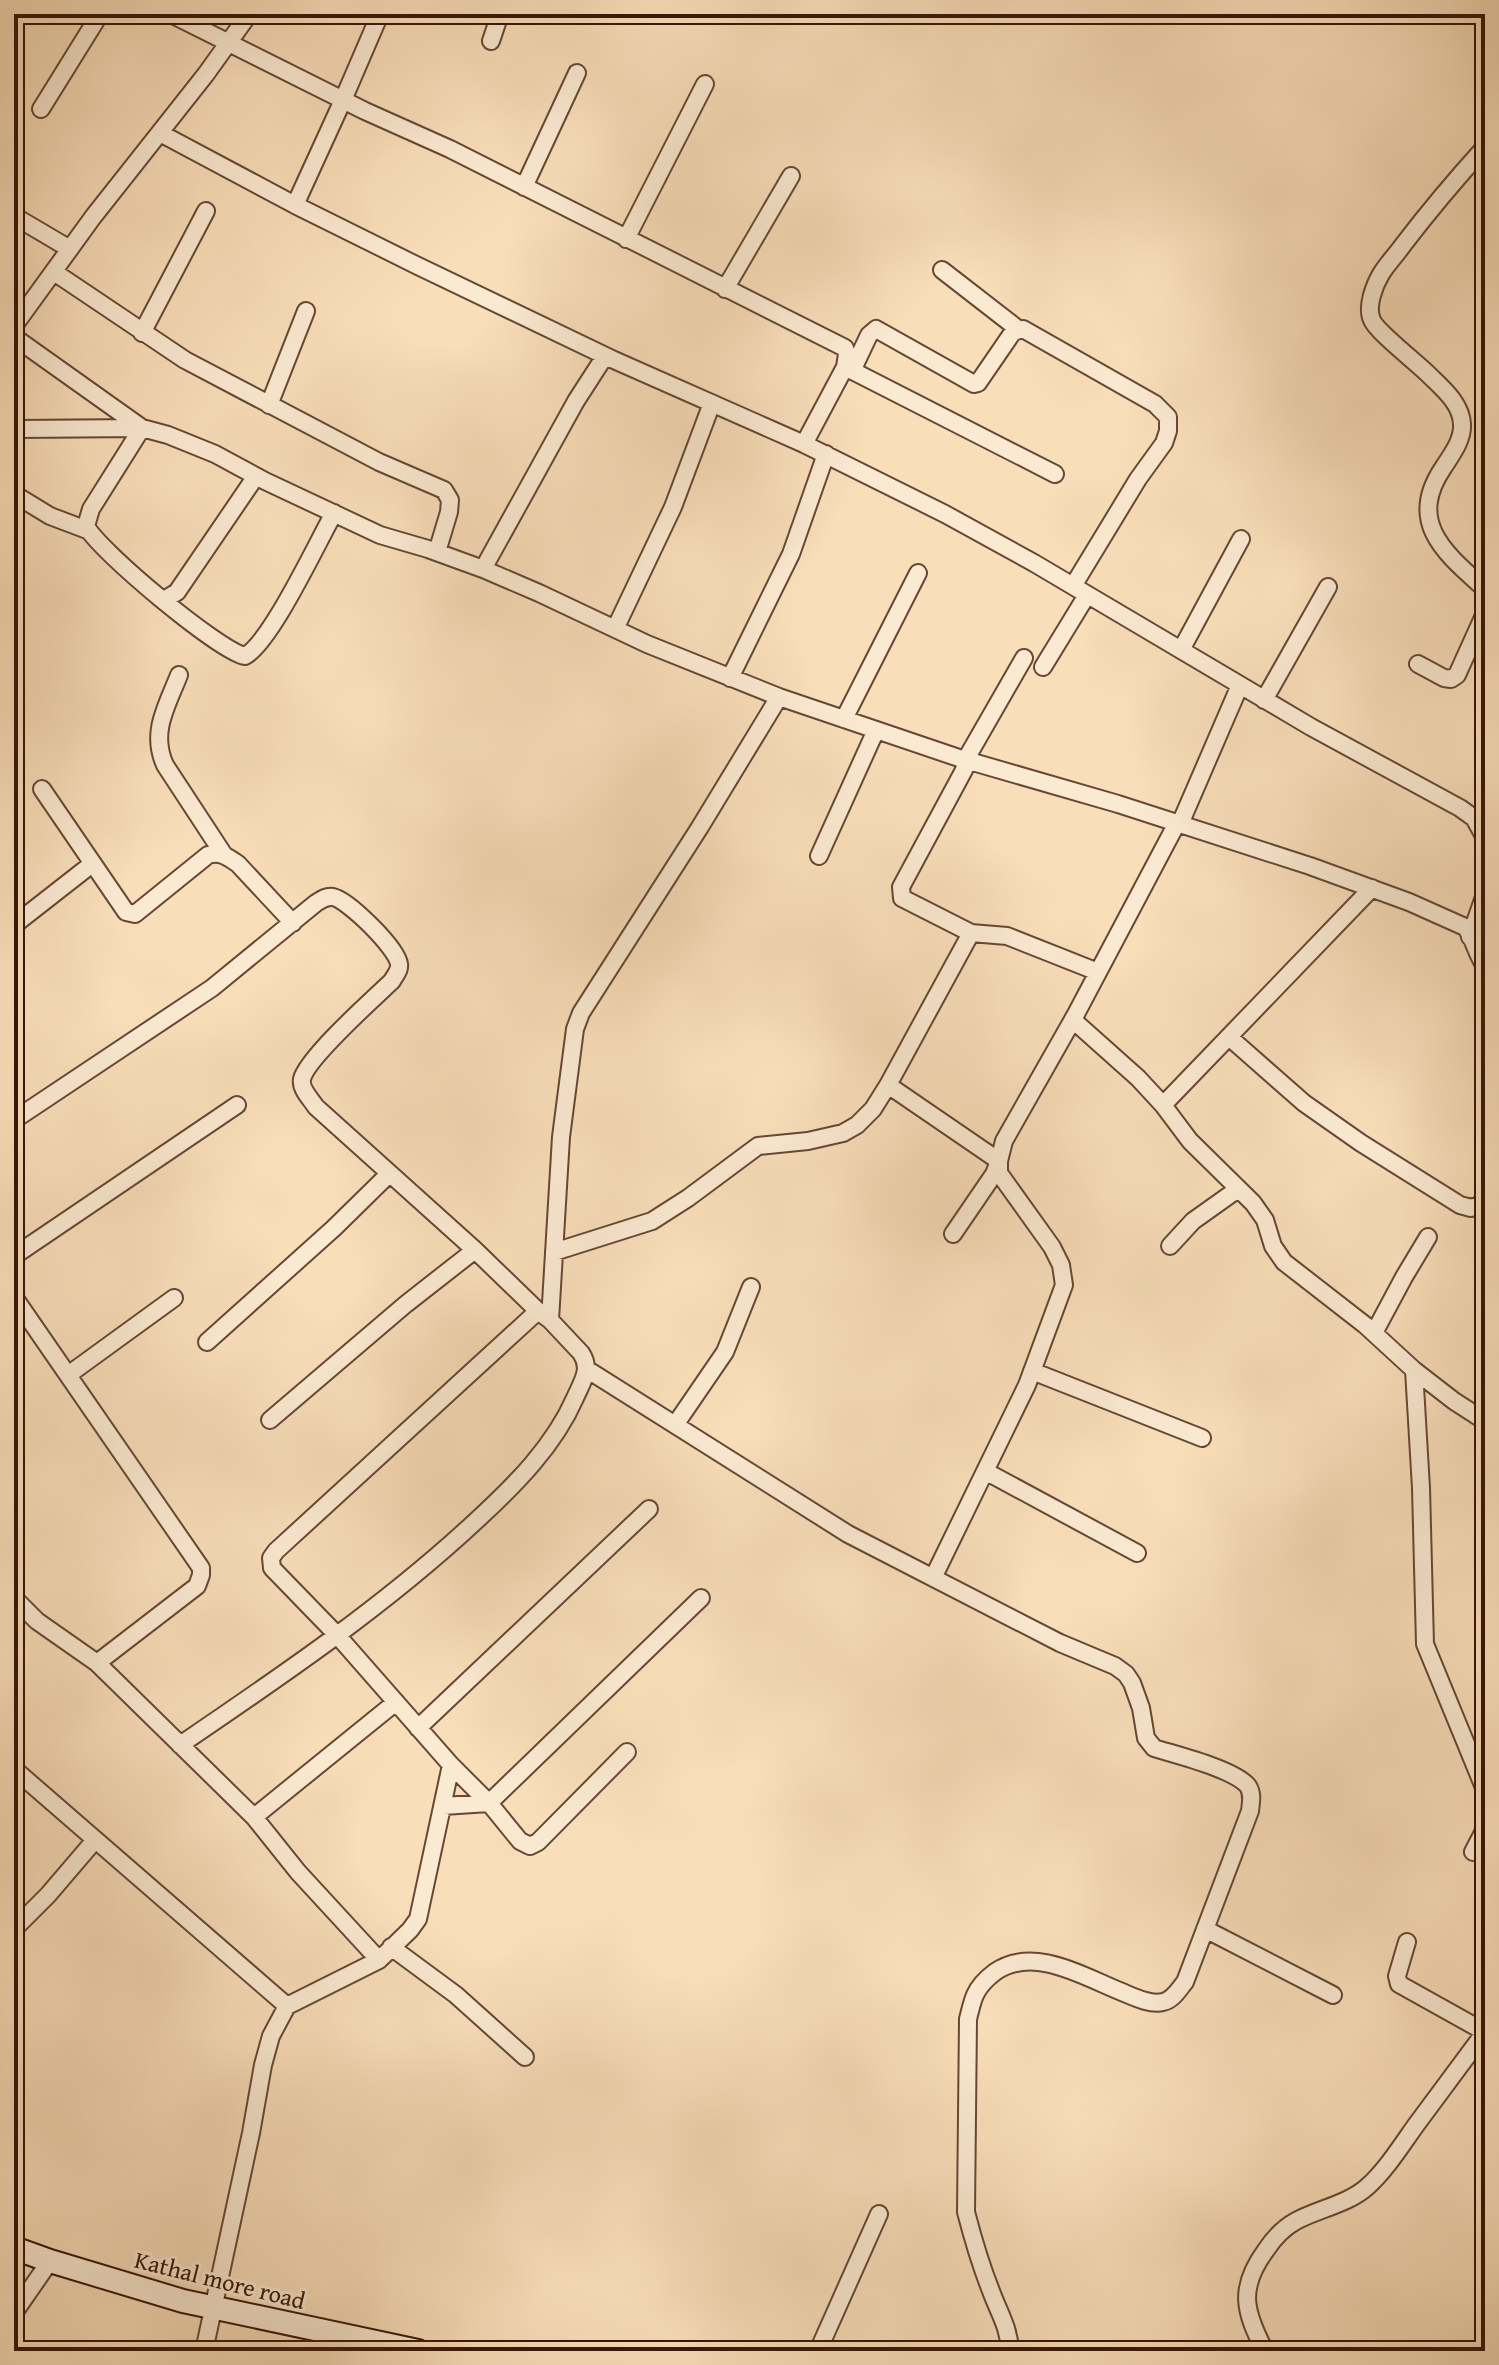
<svg xmlns="http://www.w3.org/2000/svg" width="1499" height="2365" font-family="'Gentium Book Plus',serif">
	<style>
		.lines { fill: none; stroke-linecap: round; stroke-linejoin: round }
		.street-casing { stroke: #674733; stroke-width: 20 }
		.secondary-casing { stroke: #361506; stroke-width: 26 }
		.street { stroke: #fbead2; stroke-width: 16 }
		.secondary { stroke: #fbead2; stroke-width: 22 }
		.labels { text-anchor: middle; dominant-baseline: central; stroke-width: 6; stroke-linejoin: round; paint-order: stroke }
		.street-label { font-size: 24px; fill: #361506; stroke: #fbead2 }
	</style>
	<rect width="100%" height="100%" fill="#f9deba"/>
	<filter id="stains"><feTurbulence type="fractalNoise" baseFrequency=".0025" numOctaves="4"/><feColorMatrix values="0 0 0 0 .2 0 0 0 0 .09 0 0 0 0 .02 0 0 0 .5 -.17"/></filter>
	<radialGradient id="worn" r=".72"><stop offset=".6" stop-color="#630" stop-opacity="0"/><stop offset="1" stop-color="#630" stop-opacity=".3"/></radialGradient>
	<g class="lines">
		<defs>
			<path id="street" d="M171 14 365 111 450 149 845 348 847 354 845 367 804 444
				M491 41 500 14
				M41 109 100 14
				M160 133 295 205 418 266 614 360 804 444 945 514 1034 563 1311 727 1460 808 1474 818 1485 838
				M1485 147C1456 179 1429 211 1403 245 1396 255 1387 264 1381 274 1374 286 1366 307 1372 320 1376 331 1417 363 1429 375 1442 388 1461 403 1462 424 1463 440 1452 454 1443 468 1406 523 1446 554 1485 589
				M524 187 577 73
				M295 205 343 100 380 14
				M14 216 70 249
				M626 239 705 84
				M942 270 1018 329
				M54 272 185 360 379 462 444 490 450 500 449 512 437 552
				M725 289 791 176
				M14 326 93 217 206 74 249 14
				M142 333 206 211
				M14 337 142 428 91 509 86 526C99 551 219 651 245 656 271 642 317 543 334 513
				M845 367 1055 474
				M852 371 869 335 876 329 974 384 978 383 1013 332 1023 329 1155 404 1168 417V431L1164 443 1138 479 1073 586
				M269 405 306 311
				M14 429 142 428 168 435 215 454 265 481 380 535 428 549 483 569 539 593 647 644 779 697 959 758 1118 804 1310 866 1409 902 1465 927C1474 938 1476 954 1485 966
				M14 494 50 516 87 530
				M483 569 576 401 605 356
				M164 600 177 592 252 482
				M615 629 673 507 712 403
				M1181 650 1241 539
				M1418 664 1444 678 1451 679 1457 675 1485 613
				M1043 667 1087 595
				M179 675C167 706 150 732 165 765L224 855
				M730 678 791 554 826 454
				M1264 700 1328 587
				M844 719 918 573
				M42 789 126 912 135 914 208 855C220 851 228 857 238 864L293 923
				M1180 824 1240 685
				M819 856 876 730
				M14 925 92 864
				M971 933 902 898 901 887 964 770 966 759 1024 658
				M1470 937 1485 894
				M1073 1020 1138 1078 1163 1105 1190 1141 1253 1203 1265 1220 1273 1246 1284 1262 1365 1325 1414 1370 1454 1401 1485 1421
				M1229 1037 1304 1103 1361 1143 1460 1205 1471 1208 1480 1205 1485 1196
				M888 1085 999 1161 994 1174 953 1234
				M1163 1105 1372 888
				M14 1120 212 988 316 903C321 900 325 896 333 897 348 900 397 948 399 964 400 971 395 975 392 981 373 999 307 1058 302 1079 300 1089 311 1099 316 1107L475 1250 538 1311
				M1170 1246 1193 1221 1238 1189
				M554 1252 652 1221 688 1198 758 1146 808 1141 843 1133 857 1125 873 1109 888 1085 971 933 1007 936 1098 972
				M14 1256 237 1105
				M14 1297 201 1568V1575L197 1586 97 1663
				M550 1320 561 1137 575 1029 581 1013 700 827 779 697
				M1374 1333 1404 1277 1428 1237
				M207 1342 334 1228 389 1174
				M588 1370 848 1534 1060 1643 1115 1666 1126 1674 1132 1683 1141 1708 1146 1738 1154 1748C1176 1755 1234 1769 1248 1786 1253 1794 1251 1802 1250 1811L1185 1982C1179 1989 1173 2000 1163 2002 1150 2005 1134 1997 1122 1992 1084 1977 1034 1945 995 1972 987 1978 979 1986 975 1995 972 2002 970 2011 968 2019L966 2212C973 2239 981 2266 991 2291 999 2313 1009 2327 1010 2351
				M1414 1370 1421 1488 1425 1644 1485 1790
				M1032 1371 1202 1438
				M68 1375 174 1298
				M270 1420 406 1304 475 1250
				M675 1425 725 1352 751 1287
				M985 1471 1137 1553
				M933 1578 1027 1385 1064 1285 1061 1265 1052 1247 999 1173V1161L1004 1141 1076 1014 1177 823
				M14 1598 37 1621 97 1663 254 1817 298 1872 379 1960
				M418 1728 649 1509
				M180 1745C283 1675 386 1605 477 1520 515 1485 554 1446 575 1398 582 1382 592 1369 581 1353L550 1320 538 1311 276 1551 271 1558 272 1568 337 1635 451 1765
				M14 1769 287 2006 271 2036 263 2065 251 2133 204 2351
				M443 1806 489 1803 701 1598
				M254 1817 396 1702
				M1473 1852 1485 1829
				M14 1929 48 1895 95 1840
				M1205 1929 1333 1995
				M1407 1942 1397 1976 1399 1984 1485 2032
				M391 1947 456 1995 525 2057
				M287 2006 379 1960 410 1930 418 1919 451 1765 489 1803 520 1841 530 1846 538 1842 627 1752
				M14 2313 50 2261
				M818 2351 879 2214
				M1265 2351C1244 2311 1238 2288 1266 2250 1274 2238 1283 2228 1296 2221 1318 2209 1348 2204 1367 2187 1386 2170 1401 2146 1416 2125 1439 2094 1462 2063 1485 2032"/>
			<path id="secondary" d="M14 2248 50 2261 183 2301 418 2351"/>
		</defs>
		<use href="#street" class="street-casing"/>
		<use href="#secondary" class="secondary-casing"/>
		<use href="#street" class="street"/>
		<use href="#secondary" class="secondary"/>
	</g>
	<g class="labels">
		<g class="street-label">
			<text transform="translate(220 2280) rotate(14)">Kathal more road</text>
		</g>
	</g>
	<rect width="1499" height="2365" fill="none" stroke="#f9deba" stroke-width="48"/>
	<rect x="16" y="16" width="1467" height="2333" fill="none" stroke="#361506" stroke-width="4"/>
	<rect x="24" y="24" width="1451" height="2317" fill="none" stroke="#361506" stroke-width="2"/>
	<rect width="100%" height="100%" filter="url(#stains)"/>
	<rect width="100%" height="100%" fill="url(#worn)"/>
</svg>
